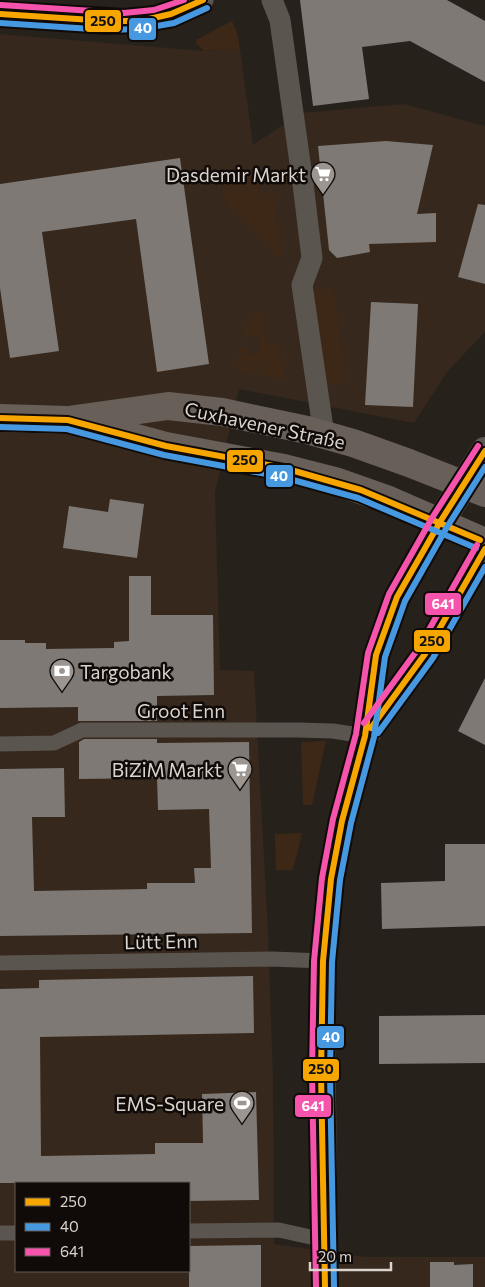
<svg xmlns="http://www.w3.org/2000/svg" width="485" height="1287" font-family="Commissioner,sans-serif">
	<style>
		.built { fill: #36281c; fill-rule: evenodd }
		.green { fill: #3d2817 }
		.building { fill: #7e7975 }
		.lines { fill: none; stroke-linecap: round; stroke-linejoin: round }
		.pedestrian { stroke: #5b5550; stroke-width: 15 }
		.minor { stroke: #5b5550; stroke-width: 21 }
		.tertiary { stroke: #5b5550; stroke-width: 26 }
		.secondary { stroke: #5e5752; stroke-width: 28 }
		.primary { stroke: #675f58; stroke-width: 28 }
		.bus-1-casing { stroke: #100b08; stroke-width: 10 }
		.bus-2-casing { stroke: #100b08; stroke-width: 10 }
		.bus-3-casing { stroke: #100b08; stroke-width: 10 }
		.bus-1 { stroke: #f7a600; stroke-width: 6 }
		.bus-2 { stroke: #4699e1; stroke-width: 6 }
		.bus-3 { stroke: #f653ac; stroke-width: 6 }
		.labels { text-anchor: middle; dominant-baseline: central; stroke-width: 5; stroke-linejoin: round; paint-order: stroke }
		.poi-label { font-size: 19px; fill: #dbd4ce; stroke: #100b08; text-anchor: end }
		.street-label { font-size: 19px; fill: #dbd4ce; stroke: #100b08 }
		.line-badge { stroke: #100b08; stroke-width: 2 }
		.badge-label { font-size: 14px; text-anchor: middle; font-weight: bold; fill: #fff }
		.pale-badge-label { font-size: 14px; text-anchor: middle; font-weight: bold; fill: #111 }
	</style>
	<rect width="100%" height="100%" fill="#27211c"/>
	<path class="built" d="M0 34 204 51 240 49 253 145 301 113 404 104 485 126V332L447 372 414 423 239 389 215 493 220 670 254 671 268 931 273 1079 274 1244 364 1257H485V1287H0ZM16 1183H189V1271H16Z"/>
	<path class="green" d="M232 21 237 32 240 49 204 51 196 43V40Z
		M235 171 257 173 260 194 273 192 283 254 280 258 226 204C220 191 222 176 235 171Z
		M333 287 347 382 326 385 312 290Z
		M262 309 266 344 280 343 284 379 261 375 259 364 252 365 253 374 237 371 239 349 245 348 246 355 260 353 258 334 244 335V341H240C243 330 249 313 262 309Z
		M326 741 312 805H303L301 742Z
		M302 833 293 870H276L275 834Z"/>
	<path class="building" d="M300 0H447L485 21V82L410 41 362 47 369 99 313 106Z
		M386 141 433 145 417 214 436 213V242L369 244 370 252 337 258 329 250 318 146Z
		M180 158 209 364 157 372 136 219 42 232 59 351 10 358 0 288V184Z
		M478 204 485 205V284L458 277Z
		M371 302 418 304 413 407 365 405Z
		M110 499 144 504 137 558 63 548 69 506 108 512Z
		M129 576H151V615H213L214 695 157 696V721H78V707L0 708V640H25V643H46V649L114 648V642L129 641Z
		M485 678V745L458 731Z
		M84 739H157V743L249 742 252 933 0 936V769L64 768 65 817H32L34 891 147 889V883H195L194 868H211L209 809 158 810 157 778 79 779V742Z
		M445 844H485V926L382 929 381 883 445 881Z
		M253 976 254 1033 40 1037 41 1156 155 1154V1143H203L202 1094 256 1092 259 1200 189 1201V1183H0V989L39 988V980Z
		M485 1015V1063L379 1064V1016Z
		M261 1245V1287H189V1246Z
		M430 1262H454V1265L473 1264V1287H430Z"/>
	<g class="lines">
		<path class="pedestrian" d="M0 744 54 743 82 730H297L333 731 365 736
			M0 963 272 959 323 961
			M189 1231 279 1230 324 1240
			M0 1233H16"/>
		<path class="minor" d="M272 0 280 20 303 184 312 258 302 285 324 435
			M0 14C24 16 48 18 73 19 121 23 160 26 203 0"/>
		<path class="tertiary" d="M367 734 425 654 485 549
			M325 1287 322 1004 323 961 331 879 342 821 365 736 376 655 397 597 440 522"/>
		<path class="secondary" d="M440 522 485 451"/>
		<path class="primary" d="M0 418 68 420 168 406 222 412 307 430 353 443 409 463 485 493
			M81 423 166 446 284 468 335 481 389 500 485 542"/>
		<defs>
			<path id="bus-1" d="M0 14 108 21H140L171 14 203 0
				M0 418 68 420 166 446 284 468 361 490 480 540
				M371 728 425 654 485 549
				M325 1287 321 1073 323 961 331 879 342 821 365 736 376 655 397 597 440 522 485 451"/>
			<path id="bus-2" d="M0 23 107 30 140 29 174 23 207 8
				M0 427 67 429 164 455 282 477 358 498 476 548
				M378 733 433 658 485 567
				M334 1287 330 1073 332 962 340 880 351 823 374 737 385 657 405 601 447 527 485 467"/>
			<path id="bus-3" d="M1 5 124 13 154 10 184 0
				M364 723 418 649 477 545
				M316 1287 312 1073 314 961 322 878 333 819 356 734 368 653 389 594 432 518 478 446"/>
		</defs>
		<use href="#bus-1" class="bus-1-casing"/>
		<use href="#bus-2" class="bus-2-casing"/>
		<use href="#bus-3" class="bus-3-casing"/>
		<use href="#bus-1" class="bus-1"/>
		<use href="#bus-2" class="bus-2"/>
		<use href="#bus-3" class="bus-3"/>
	</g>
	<defs>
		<symbol id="supermarket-pin" viewBox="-11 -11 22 30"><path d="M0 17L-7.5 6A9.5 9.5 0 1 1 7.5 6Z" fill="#9c9590" stroke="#100b08"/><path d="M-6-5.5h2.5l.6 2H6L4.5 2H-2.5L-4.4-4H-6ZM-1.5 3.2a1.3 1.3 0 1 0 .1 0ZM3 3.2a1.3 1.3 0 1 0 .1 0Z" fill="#fff"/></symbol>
		<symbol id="bank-pin" viewBox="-11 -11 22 30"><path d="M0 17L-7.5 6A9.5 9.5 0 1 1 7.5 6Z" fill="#9c9590" stroke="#100b08"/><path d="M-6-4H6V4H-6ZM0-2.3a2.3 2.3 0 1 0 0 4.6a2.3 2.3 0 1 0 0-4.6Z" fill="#fff"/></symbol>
		<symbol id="stadium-pin" viewBox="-11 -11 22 30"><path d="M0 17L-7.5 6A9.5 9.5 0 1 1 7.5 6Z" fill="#9c9590" stroke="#100b08"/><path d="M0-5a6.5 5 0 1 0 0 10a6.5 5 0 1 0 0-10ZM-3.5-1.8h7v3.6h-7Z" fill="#fff"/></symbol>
	</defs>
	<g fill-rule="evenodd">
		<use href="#supermarket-pin" x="309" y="160" width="28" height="38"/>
		<use href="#bank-pin" x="48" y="657" width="28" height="38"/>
		<use href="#supermarket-pin" x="226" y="755" width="28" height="38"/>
		<use href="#stadium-pin" x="228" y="1089" width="28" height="38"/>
	</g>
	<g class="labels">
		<g class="poi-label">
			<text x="306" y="174">Dasdemir Markt</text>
			<text x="80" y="671" text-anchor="start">Targobank</text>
			<text x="222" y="769">BiZiM Markt</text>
			<text x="224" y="1103">EMS-Square</text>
		</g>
		<g class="street-label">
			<text transform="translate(265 425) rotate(12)">Cuxhavener Straße</text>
			<text x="181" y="710">Groot Enn</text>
			<text transform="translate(161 941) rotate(-1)">Lütt Enn</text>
		</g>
	</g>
	<g class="line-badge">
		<rect x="84" y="9" width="38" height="24" rx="5" fill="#f7a600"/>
		<rect x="128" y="17" width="29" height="24" rx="5" fill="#4699e1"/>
		<rect x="226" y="449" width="38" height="24" rx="5" fill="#f7a600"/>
		<rect x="265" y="464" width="29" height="24" rx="5" fill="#4699e1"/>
		<rect x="424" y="592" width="38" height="24" rx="5" fill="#f653ac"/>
		<rect x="413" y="629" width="38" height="24" rx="5" fill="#f7a600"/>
		<rect x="316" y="1025" width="29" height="24" rx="5" fill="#4699e1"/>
		<rect x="302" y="1058" width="38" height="24" rx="5" fill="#f7a600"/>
		<rect x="294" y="1094" width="38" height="24" rx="5" fill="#f653ac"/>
	</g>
	<g class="badge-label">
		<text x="143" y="33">40</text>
		<text x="279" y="481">40</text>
		<text x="443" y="609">641</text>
		<text x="331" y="1042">40</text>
		<text x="313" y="1111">641</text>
	</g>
	<g class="pale-badge-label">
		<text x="103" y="26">250</text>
		<text x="245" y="465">250</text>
		<text x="432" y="646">250</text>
		<text x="321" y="1074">250</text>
	</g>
	<rect x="15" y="1182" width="175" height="90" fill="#100b08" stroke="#615b57"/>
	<rect x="25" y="1198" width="25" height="8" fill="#f7a600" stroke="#615b57"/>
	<text x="60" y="1207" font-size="15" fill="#dbd4ce">250</text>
	<rect x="25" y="1223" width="25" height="8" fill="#4699e1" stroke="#615b57"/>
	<text x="60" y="1232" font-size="15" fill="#dbd4ce">40</text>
	<rect x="25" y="1248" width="25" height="8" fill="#f653ac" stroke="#615b57"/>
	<text x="60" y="1257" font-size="15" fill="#dbd4ce">641</text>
	<path d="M310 1262v8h81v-8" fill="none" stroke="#dbd4ce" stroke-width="2.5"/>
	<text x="318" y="1262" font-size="15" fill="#dbd4ce" stroke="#100b08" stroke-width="4" paint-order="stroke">20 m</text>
</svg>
